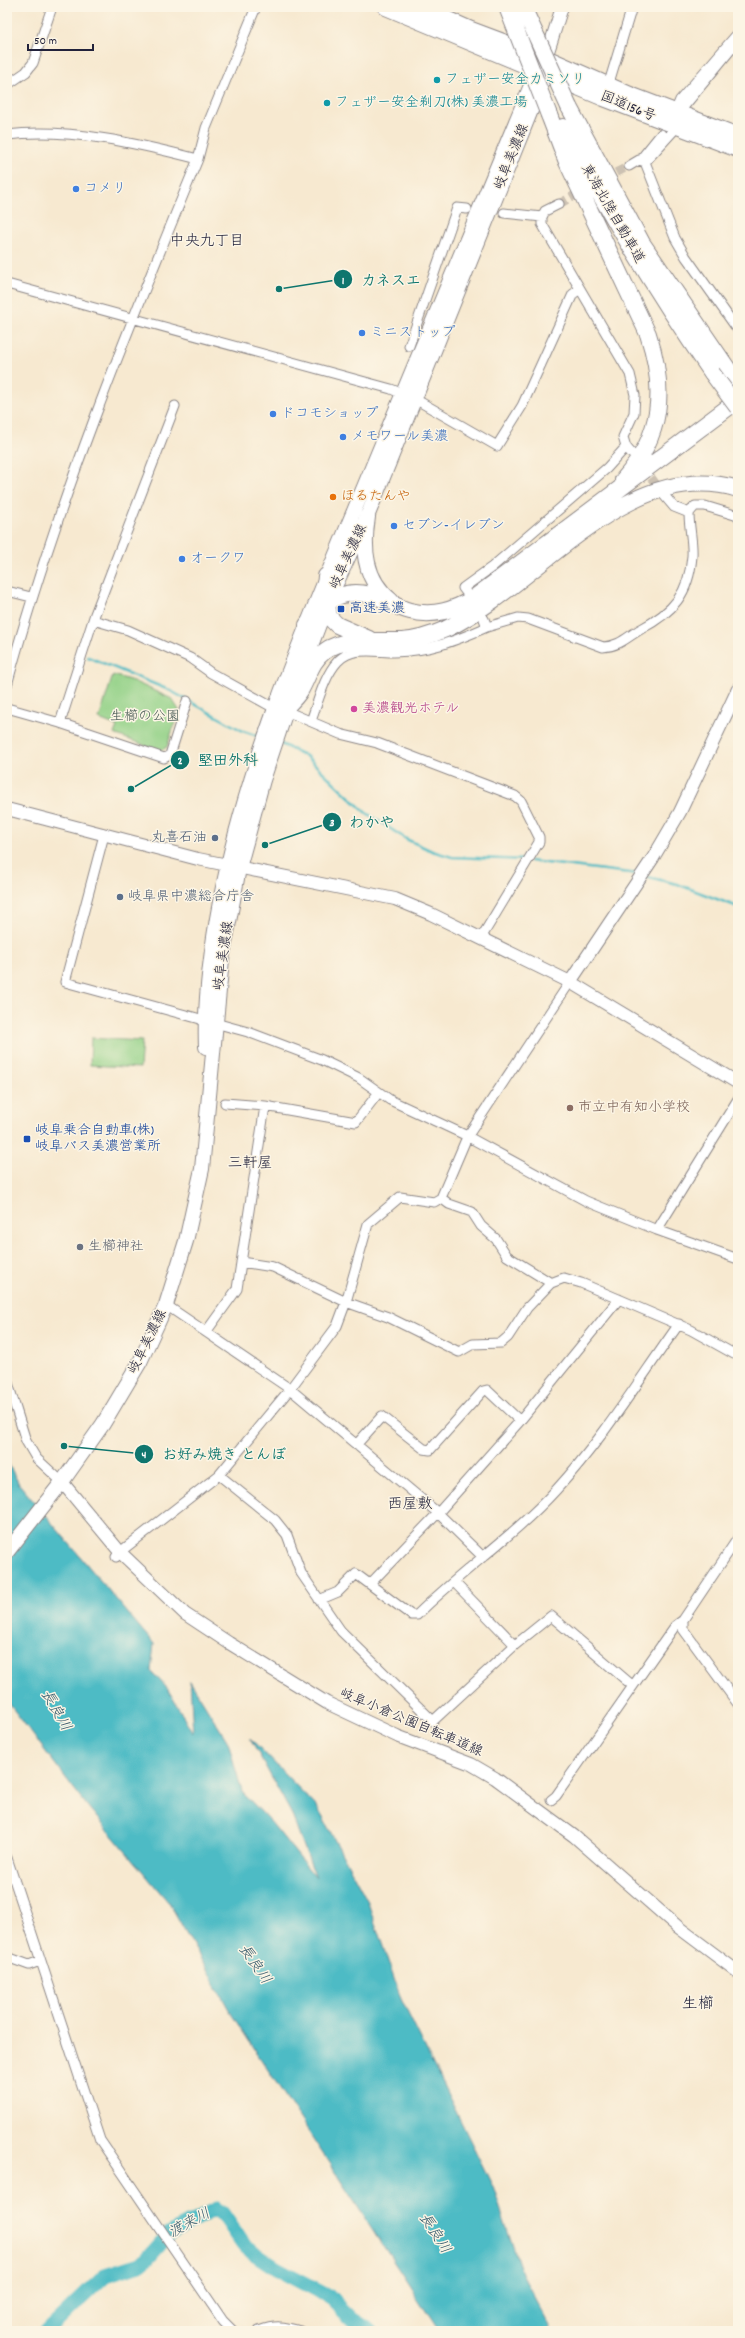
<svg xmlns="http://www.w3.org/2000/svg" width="745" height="2338" font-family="Dekko,'Klee One',sans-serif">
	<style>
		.green { fill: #93d187; stroke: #5a7a61 }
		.water { fill: #4dbbc5; stroke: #386e80 }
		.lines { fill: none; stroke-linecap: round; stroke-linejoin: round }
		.stream { stroke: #4dbbc5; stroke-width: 2.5 }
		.river { stroke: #4dbbc5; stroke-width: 15 }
		.street-tunnel { stroke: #ccc1b2; stroke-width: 9; stroke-dasharray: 9 4.5; stroke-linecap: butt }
		.street-casing { stroke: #8c8686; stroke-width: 11 }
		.secondary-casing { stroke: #8c8686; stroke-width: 14 }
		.primary-casing { stroke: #8c8686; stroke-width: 16 }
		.highway-casing { stroke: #8c8686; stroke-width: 18 }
		.street { stroke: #fff; stroke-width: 9 }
		.secondary { stroke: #fff; stroke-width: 12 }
		.primary { stroke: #fff; stroke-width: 14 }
		.highway { stroke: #fff; stroke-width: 16 }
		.highway-bridge-casing { stroke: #8c8686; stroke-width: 18; stroke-linecap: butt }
		.highway-bridge { stroke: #fff; stroke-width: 16 }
		.culture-dot { fill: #0f9aa8; stroke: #fcf5e5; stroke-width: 1.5 }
		.shop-dot { fill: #3f7fe0; stroke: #fcf5e5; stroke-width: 1.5 }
		.food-dot { fill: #e8710a; stroke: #fcf5e5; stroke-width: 1.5 }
		.transit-dot { fill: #1a4fb4; stroke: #fcf5e5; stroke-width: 1.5 }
		.hotel-dot { fill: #d1479c; stroke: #fcf5e5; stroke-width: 1.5 }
		.service-dot { fill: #5c6f8a; stroke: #fcf5e5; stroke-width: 1.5 }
		.education-dot { fill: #8d6e63; stroke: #fcf5e5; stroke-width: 1.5 }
		.worship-dot { fill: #6b7280; stroke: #fcf5e5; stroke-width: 1.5 }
		.labels { text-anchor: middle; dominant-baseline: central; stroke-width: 3; stroke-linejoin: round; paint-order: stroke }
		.culture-label { font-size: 14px; fill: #0d838f; stroke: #fcf5e5; text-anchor: start }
		.street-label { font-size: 14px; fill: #22223b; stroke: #fcf5e5 }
		.shop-label { font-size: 14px; fill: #366cbe; stroke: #fcf5e5; text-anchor: start }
		.food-label { font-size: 14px; fill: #c56008; stroke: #fcf5e5; text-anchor: start }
		.transit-label { font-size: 14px; fill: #164399; stroke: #fcf5e5; text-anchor: start }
		.hotel-label { font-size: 14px; fill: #b23c85; stroke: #fcf5e5; text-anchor: start }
		.park-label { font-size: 14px; fill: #445752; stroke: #fcf5e5 }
		.service-label { font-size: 14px; fill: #4e5e75; stroke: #fcf5e5; text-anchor: end }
		.education-label { font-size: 14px; fill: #785e54; stroke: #fcf5e5; text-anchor: start }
		.worship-label { font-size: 14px; fill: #5b616d; stroke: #fcf5e5; text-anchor: start }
		.neighbourhood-label { font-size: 15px; fill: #22223b; stroke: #fcf5e5 }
		.water-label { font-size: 15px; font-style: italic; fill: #31586b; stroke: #fcf5e5 }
		.quarter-label { font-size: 16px; fill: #22223b; stroke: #fcf5e5 }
		.leader { fill: none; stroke: #0f766e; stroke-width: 1.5 }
		.callout-dot { fill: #0f766e; stroke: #fcf5e5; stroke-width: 1.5 }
		.mark-label { font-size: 12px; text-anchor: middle; font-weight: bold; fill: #fff }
		.callout-label { font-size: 15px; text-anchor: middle; font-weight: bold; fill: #0f766e; stroke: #fcf5e5; stroke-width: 3; stroke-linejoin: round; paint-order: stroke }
	</style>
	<rect width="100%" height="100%" fill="#fcf5e5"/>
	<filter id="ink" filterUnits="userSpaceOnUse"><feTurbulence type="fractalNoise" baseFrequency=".025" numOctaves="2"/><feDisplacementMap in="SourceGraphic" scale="8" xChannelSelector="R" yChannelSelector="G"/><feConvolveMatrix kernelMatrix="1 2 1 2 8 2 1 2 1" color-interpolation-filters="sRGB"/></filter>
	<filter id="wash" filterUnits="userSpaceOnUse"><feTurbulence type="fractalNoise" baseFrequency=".012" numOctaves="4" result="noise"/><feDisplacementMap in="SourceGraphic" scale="16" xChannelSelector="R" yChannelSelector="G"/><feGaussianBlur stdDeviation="0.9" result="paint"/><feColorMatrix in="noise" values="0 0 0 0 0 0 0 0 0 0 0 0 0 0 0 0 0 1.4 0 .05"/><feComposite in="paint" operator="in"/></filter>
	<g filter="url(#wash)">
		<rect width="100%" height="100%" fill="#f7e9d0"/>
		<path class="green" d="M113 675 133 681 172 699 179 710 167 747 160 751 114 734 117 726 99 719Z
			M91 1038 142 1041 140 1068 90 1065Z"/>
		<path class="water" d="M7 1461 19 1484 154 1644 151 1671 167 1688 193 1733 190 1681 228 1742 242 1792 270 1821 316 1878 291 1813 250 1738 317 1807 367 1900 401 1999 493 2187 523 2276 552 2331H439L232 2015 170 1904 88 1807 7 1701Z"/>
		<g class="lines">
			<path class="stream" d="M88 657 169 690 243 731 261 737
				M281 744 306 756 365 812 406 839 432 851 452 857 525 860
				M530 861 638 874
				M644 876 677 884 738 907"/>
			<path class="river" d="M47 2331 105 2275 140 2264 147 2259 169 2234 216 2209 222 2213 246 2248 276 2268 327 2295 352 2319 371 2331"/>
		</g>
	</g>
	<g filter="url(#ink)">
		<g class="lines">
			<path class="street-tunnel" d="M604 179 629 166
				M559 204 584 190
				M643 467 662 492"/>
			<defs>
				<path id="street" d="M7 85 26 72 33 63 52 7
					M608 86 632 7
					M682 109 733 47
					M675 112 680 100 738 33
					M677 127 645 162 675 238 686 257 738 330
					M7 135C67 127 140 144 198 159 127 331 56 505 7 685
					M644 155 661 134
					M198 159 206 128 256 7
					M629 166 639 160 645 162
					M504 213 542 217 545 211 559 204
					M542 217V224L630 374 635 395 634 413 623 437 626 447 632 454
					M7 284 391 389 415 399 497 446 522 406 573 294 579 290
					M409 346 457 208 467 209
					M663 494 674 507 689 513
					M7 591 31 597
					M466 592 463 588 492 567 607 468 626 447
					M93 620 128 630 190 658 211 673 274 708
					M487 627 518 618 528 619 603 647C620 646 627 637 641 629 673 612 689 594 692 556 693 542 689 528 689 513L695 506H705L738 516
					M7 708 60 723 164 758 170 755 187 701
					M286 711 340 734 377 743 515 796 521 801 539 837V842L481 938
					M311 721C318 702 324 676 338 661 353 646 376 652 394 652 430 651 455 641 487 627L484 619
					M60 723 95 614 175 406
					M104 835 65 982 248 1032 322 1060 359 1078 390 1100 463 1134 586 1201 657 1230 738 1259
					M225 1103 265 1106 356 1122 379 1092
					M441 1198 449 1204 472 1212 481 1226 496 1239 507 1256 551 1283
					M657 1230 738 1099
					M241 1262 273 1267 346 1302 388 1317 459 1352 473 1344 501 1343 508 1337 527 1308 551 1283 564 1278 581 1283 691 1330 734 1354 738 1347
					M166 1305 290 1389 438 1513 483 1557
					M206 1332 237 1289 265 1106
					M7 1380 26 1441 36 1458 62 1482
					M356 1445 382 1416 424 1449 430 1450 483 1391 487 1390 520 1421
					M219 1475 275 1520 287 1535 301 1573 341 1631 433 1721 515 1645 551 1616 633 1686
					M116 1557 120 1552 219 1475 290 1389 337 1326 346 1302 368 1224 400 1197 434 1202 441 1198 467 1137 570 982
					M454 1582 515 1645
					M370 1584 438 1513 520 1421 619 1299
					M319 1600 338 1592 356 1574 411 1615H417C461 1571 514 1536 556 1490 603 1439 639 1380 679 1324
					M683 1620V1629L738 1704
					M551 1800 556 1796 675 1626 683 1620 738 1538
					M7 1858 100 2140 223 2321 233 2331
					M7 1957 29 1965 40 1961
					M259 2331C275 2325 284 2326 300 2331"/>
				<path id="secondary" d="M546 58 562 7
					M7 809 198 859 395 899 431 914 570 982 738 1083
					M570 982 653 858 680 812 738 689
					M62 1482 120 1552 185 1614 229 1643 327 1703 397 1736 471 1764 495 1778 574 1836 678 1927 738 1972"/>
				<path id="primary" d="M206 1047C204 999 211 950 220 902 249 753 311 615 369 475 426 341 481 206 537 71
					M7 1552 62 1482 103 1424 140 1362 166 1305 186 1241 202 1169 222 959 239 868 263 780 286 711 328 601 367 517 542 83"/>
				<path id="highway" d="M386 7 604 98 738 149
					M419 7 471 30 546 58 630 95 738 136
					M569 107 642 243 738 384
					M549 115 567 162 648 334C666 389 663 435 623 480
					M563 127C608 212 657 293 712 373
					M367 517C362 548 364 580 391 601
					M326 576 325 588 329 617 337 625 369 639
					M307 625C329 596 349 584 385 600 393 604 401 609 410 611 434 617 454 610 474 598L738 400
					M288 705C292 701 297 696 300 691 308 678 311 661 325 651 345 636 379 642 402 641 417 640 432 635 446 629 537 586 626 455 738 489"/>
			</defs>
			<use href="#street" class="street-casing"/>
			<use href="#secondary" class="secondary-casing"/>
			<use href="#primary" class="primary-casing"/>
			<use href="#highway" class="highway-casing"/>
			<use href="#street" class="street"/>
			<use href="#secondary" class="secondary"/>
			<use href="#primary" class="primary"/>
			<use href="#highway" class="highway"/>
			<defs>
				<path id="highway-bridge" d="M507 7 549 115
					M523 7 569 107
					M712 373 738 408"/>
			</defs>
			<use href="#highway-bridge" class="highway-bridge-casing"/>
			<use href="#highway-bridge" class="highway-bridge"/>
		</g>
	</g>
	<g class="culture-dot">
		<circle cx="437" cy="80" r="4"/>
		<circle cx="327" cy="103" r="4"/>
	</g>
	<g class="shop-dot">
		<circle cx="76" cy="189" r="4"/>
		<circle cx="362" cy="333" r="4"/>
		<circle cx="273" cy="414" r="4"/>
		<circle cx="343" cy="437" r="4"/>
		<circle cx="394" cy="526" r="4"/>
		<circle cx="182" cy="559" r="4"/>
	</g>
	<circle class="food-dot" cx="333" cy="497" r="4"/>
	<g class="transit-dot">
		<rect x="337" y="605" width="8" height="8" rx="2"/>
		<rect x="23" y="1135" width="8" height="8" rx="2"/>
	</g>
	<circle class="hotel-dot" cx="354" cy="709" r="4"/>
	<g class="service-dot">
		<circle cx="215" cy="838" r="4"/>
		<circle cx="120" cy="897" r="4"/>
	</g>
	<circle class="education-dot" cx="570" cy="1108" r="4"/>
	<circle class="worship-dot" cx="80" cy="1247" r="4"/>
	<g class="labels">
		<g class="culture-label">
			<text x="445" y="80">フェザー安全カミソリ</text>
			<text x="335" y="103">フェザー安全剃刀(株) 美濃工場</text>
		</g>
		<g class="street-label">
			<text transform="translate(628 107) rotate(22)">国道156号</text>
			<text transform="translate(512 157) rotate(-68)">岐阜美濃線</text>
			<text transform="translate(612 214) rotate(60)">東海北陸自動車道</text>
			<text transform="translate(349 557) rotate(-65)">岐阜美濃線</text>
			<text transform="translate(224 956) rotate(-82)">岐阜美濃線</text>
			<text transform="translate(148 1342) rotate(-64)">岐阜美濃線</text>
			<text transform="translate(411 1723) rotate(23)">岐阜小倉公園自転車道線</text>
		</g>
		<g class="shop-label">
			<text x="84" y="189">コメリ</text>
			<text x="370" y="333">ミニストップ</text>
			<text x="281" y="414">ドコモショップ</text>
			<text x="351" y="437">メモワール美濃</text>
			<text x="402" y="526">セブン-イレブン</text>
			<text x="190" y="559">オークワ</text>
		</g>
		<g class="food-label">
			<text x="341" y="497">ほるたんや</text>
		</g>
		<g class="transit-label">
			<text x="349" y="609">高速美濃</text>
			<text x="35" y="1131">岐阜乗合自動車(株)<tspan x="35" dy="16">岐阜バス美濃営業所</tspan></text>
		</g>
		<g class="hotel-label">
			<text x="362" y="709">美濃観光ホテル</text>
		</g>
		<g class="park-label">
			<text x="145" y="717">生櫛の公園</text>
		</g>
		<g class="service-label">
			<text x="207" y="838">丸喜石油</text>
			<text x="128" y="897" text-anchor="start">岐阜県中濃総合庁舎</text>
		</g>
		<g class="education-label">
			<text x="578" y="1108">市立中有知小学校</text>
		</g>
		<g class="worship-label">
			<text x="88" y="1247">生櫛神社</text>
		</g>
		<g class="neighbourhood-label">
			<text x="207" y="242">中央九丁目</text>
			<text x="250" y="1164">三軒屋</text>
			<text x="410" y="1505">西屋敷</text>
		</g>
		<g class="water-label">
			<text transform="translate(55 1711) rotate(60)">長良川</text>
			<text transform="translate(254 1965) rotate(55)">長良川</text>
			<text transform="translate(190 2224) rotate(-29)">渡来川</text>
			<text transform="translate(434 2234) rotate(57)">長良川</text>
		</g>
		<g class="quarter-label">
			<text x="698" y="2004">生櫛</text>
		</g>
	</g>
	<path class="leader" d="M279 289L343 279M131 789L180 760M265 845L332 822M64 1446L144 1454"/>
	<g class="callout-dot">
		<circle cx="279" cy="289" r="4"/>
		<circle cx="131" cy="789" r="4"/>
		<circle cx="265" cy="845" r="4"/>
		<circle cx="64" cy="1446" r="4"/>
		<circle cx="343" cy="279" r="10"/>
		<circle cx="180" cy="760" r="10"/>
		<circle cx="332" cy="822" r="10"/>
		<circle cx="144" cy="1454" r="10"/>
	</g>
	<g class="mark-label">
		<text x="343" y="284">1</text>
		<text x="180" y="764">2</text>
		<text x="332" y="826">3</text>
		<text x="144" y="1458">4</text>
	</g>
	<g class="callout-label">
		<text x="391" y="285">カネスエ</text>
		<text x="228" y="765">堅田外科</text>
		<text x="372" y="827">わかや</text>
		<text x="224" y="1459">お好み焼き とんぼ</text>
	</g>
	<rect width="745" height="2338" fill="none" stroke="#fcf5e5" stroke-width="24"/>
	<path d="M28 44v6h65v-6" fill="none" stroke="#22223b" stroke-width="2"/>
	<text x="34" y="44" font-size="12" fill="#22223b" stroke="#fcf5e5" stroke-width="3" paint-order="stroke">50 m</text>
</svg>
